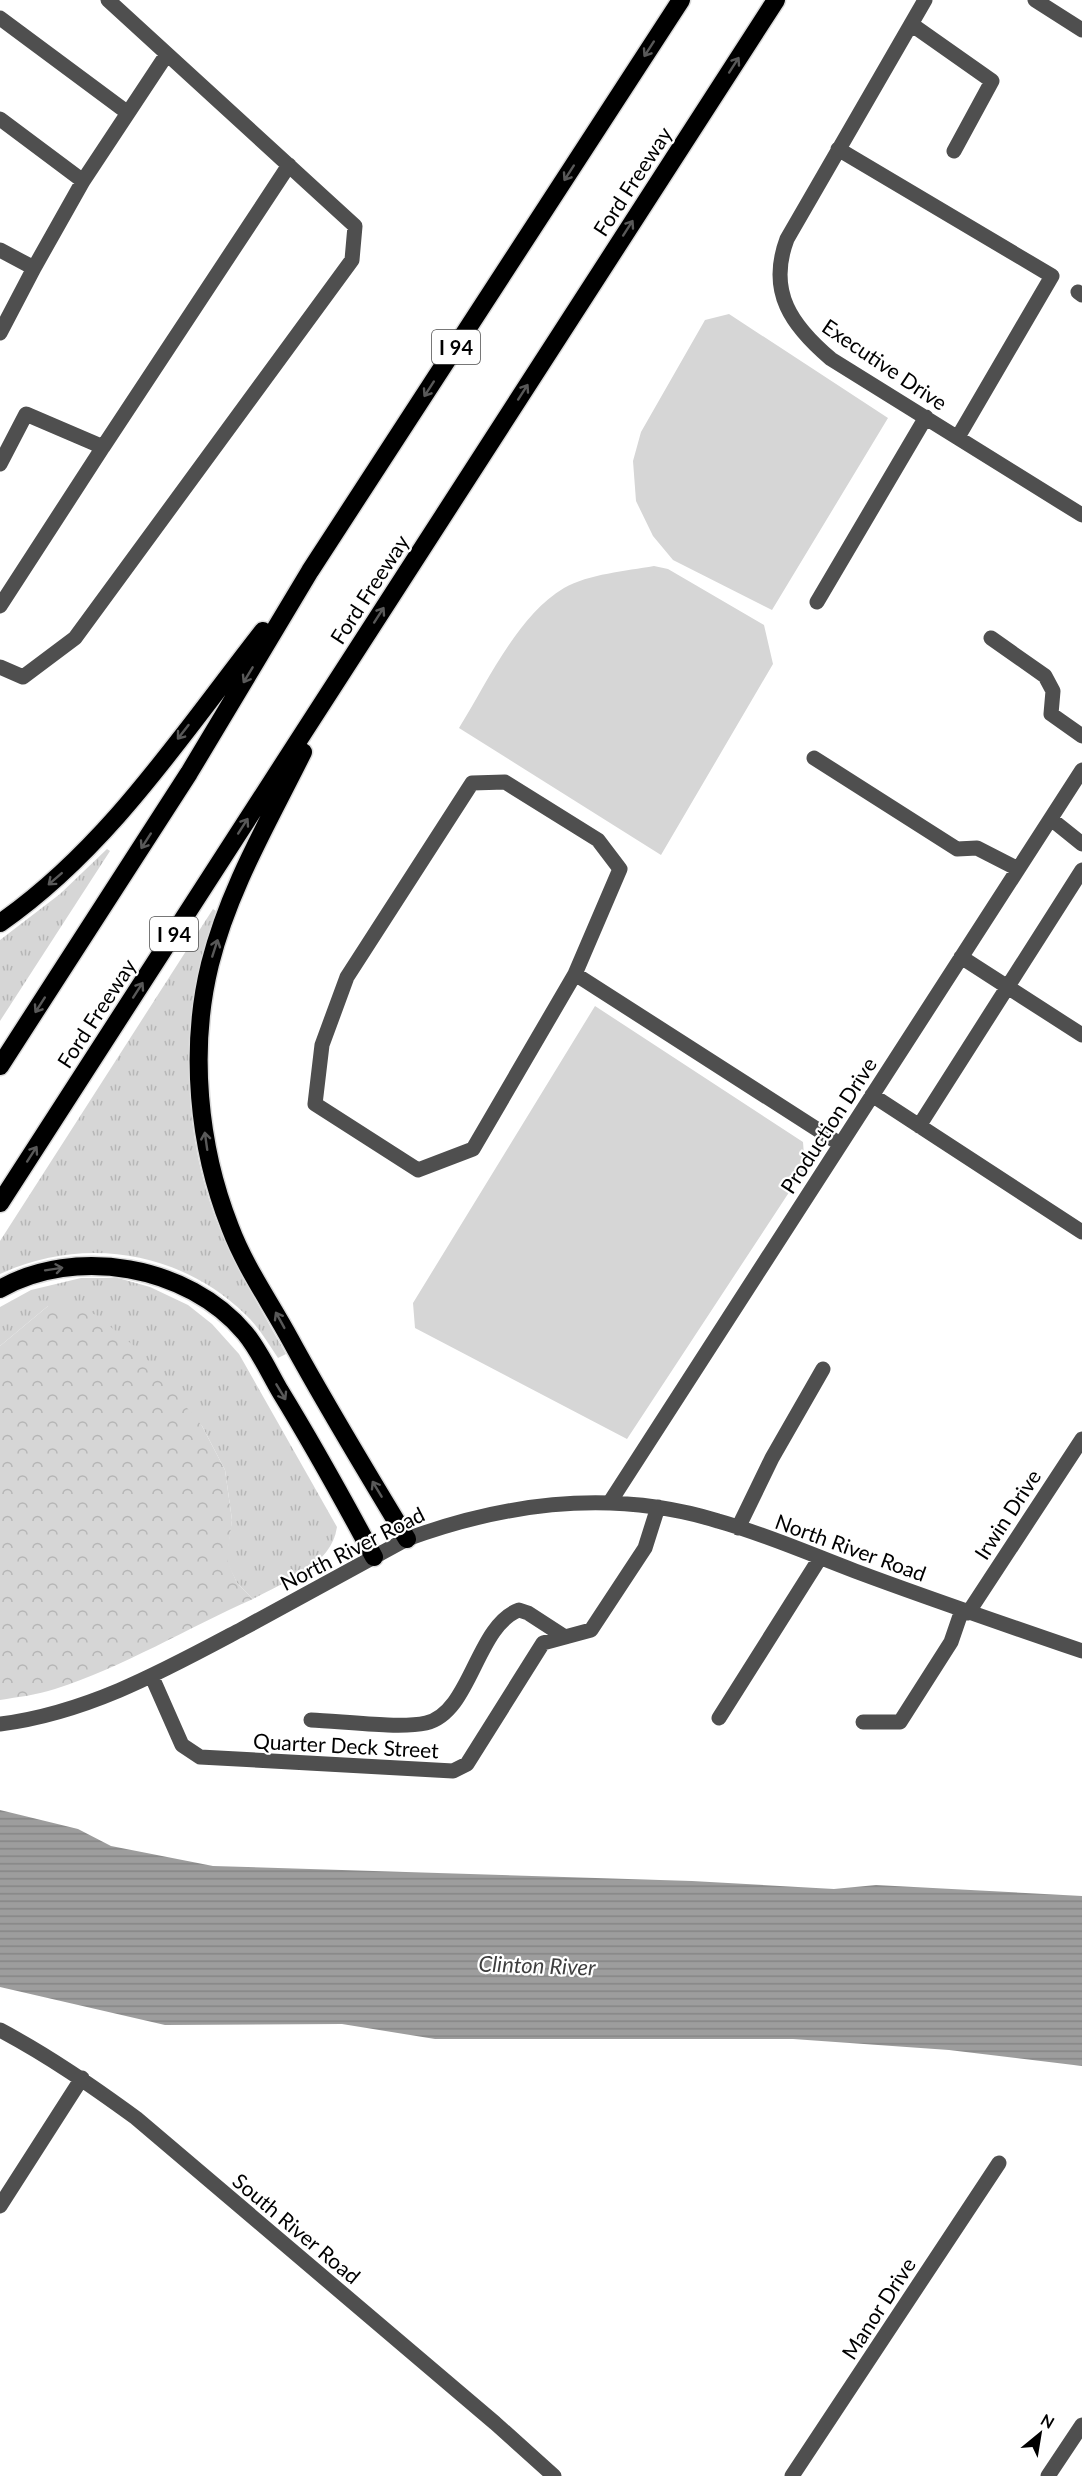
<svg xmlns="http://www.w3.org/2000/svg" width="1082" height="2476" font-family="Lato,sans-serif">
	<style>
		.grass { fill: url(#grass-tufts) }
		.forest { fill: url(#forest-crowns) }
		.garden { fill: #d6d6d6 }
		.water { fill: url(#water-rules) }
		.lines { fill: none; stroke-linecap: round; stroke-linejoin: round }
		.highway-casing { stroke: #dbdbdb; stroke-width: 21 }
		.minor { stroke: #4f4f4f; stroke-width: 15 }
		.highway { stroke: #000; stroke-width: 18 }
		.oneway { stroke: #595959 }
		.labels { text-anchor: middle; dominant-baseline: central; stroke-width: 4.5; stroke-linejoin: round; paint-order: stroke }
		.shield { fill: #fff; stroke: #4c4c4c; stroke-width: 1.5 }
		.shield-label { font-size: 20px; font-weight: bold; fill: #000 }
		.street-label { font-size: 21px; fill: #000; stroke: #fff }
		.water-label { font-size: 22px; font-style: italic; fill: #3e3e3e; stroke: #fff }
	</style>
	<defs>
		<pattern id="grass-tufts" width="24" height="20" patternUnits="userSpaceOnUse" patternTransform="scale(1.5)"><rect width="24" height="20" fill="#d6d6d6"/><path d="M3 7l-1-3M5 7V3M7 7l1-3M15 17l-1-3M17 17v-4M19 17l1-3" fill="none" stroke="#b6b6b6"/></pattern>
		<pattern id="forest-crowns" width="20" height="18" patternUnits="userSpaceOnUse" patternTransform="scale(1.5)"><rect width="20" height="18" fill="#d6d6d6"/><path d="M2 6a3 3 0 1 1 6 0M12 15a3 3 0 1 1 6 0" fill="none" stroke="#b6b6b6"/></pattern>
		<pattern id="water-rules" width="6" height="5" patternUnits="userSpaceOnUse" patternTransform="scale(1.5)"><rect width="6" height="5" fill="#9d9d9d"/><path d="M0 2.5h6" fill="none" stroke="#858585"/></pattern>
	</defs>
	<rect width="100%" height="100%" fill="#fff"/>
	<path class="grass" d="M107 849 110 851 0 1021V940L60 894Z
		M213 909 216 911C180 1012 179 1129 220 1229 238 1272 263 1313 286 1354L278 1358C268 1343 258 1326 245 1314 179 1250 82 1236 0 1274V1241Z
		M81 1278H118L150 1287 188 1305 212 1324 239 1354 337 1527C331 1567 285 1581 253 1599L237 1583 226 1560 232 1520 225 1470 202 1426 48 1306 0 1346V1307L31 1290Z"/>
	<path class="forest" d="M75 1305 96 1315 139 1350 202 1426 225 1470 232 1520 227 1560 237 1583 253 1599C187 1628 124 1667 55 1689 37 1695 18 1697 0 1700V1346L48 1306Z"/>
	<path class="garden" d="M729 314 888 418 772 610 673 560 653 536 636 501 633 461 641 432 705 320Z
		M654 566 668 569 764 625 773 664 661 855 459 728C487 683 517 616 564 588 589 574 626 571 654 566Z
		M595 1006 803 1142 805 1168 627 1439 415 1328 413 1303Z"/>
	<path class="water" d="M0 1810 78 1829 111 1846 213 1866 692 1881 834 1889 876 1885 1082 1896V2066L949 2050 793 2039H435L342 2024 165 2025 0 1987Z"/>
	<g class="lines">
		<defs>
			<path id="highway" d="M303 752C269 821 229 888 210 964 189 1049 198 1146 230 1227 245 1267 270 1302 290 1339 327 1407 367 1473 407 1539
				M0 923C108 848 183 733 263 631
				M0 1066 189 773 310 571 681 0
				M0 1203 776 0
				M0 1289C75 1246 188 1265 245 1333 259 1350 269 1372 280 1391 313 1445 344 1501 374 1557"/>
		</defs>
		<use href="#highway" class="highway-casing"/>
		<path class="minor" d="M925 0 787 239C767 292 792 326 831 359L1082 515
			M1035 0 1082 30
			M0 18 128 113
			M911 24 992 81 954 151
			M0 119 83 181 167 54
			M838 149 1052 276 958 437
			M0 250 34 268 0 333
			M34 268 83 181
			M1078 292 1082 295
			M103 447 289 165
			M0 464 26 414 103 447 0 606
			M817 602 926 417
			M991 638 1045 676 1053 691 1051 714 1082 736
			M0 667 23 677 75 638 352 260 355 226 108 0
			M814 758 957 849 977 848 1018 869
			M1051 819 1082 844
			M961 957 1082 1035
			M575 974 473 1149 418 1170 315 1104 322 1045 347 977 472 783 505 782 598 840 620 869 575 974 840 1144
			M872 1095 1082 1232
			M919 1126 1082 870
			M610 1502 1082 770
			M738 1528 772 1458 823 1369
			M968 1613 1082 1439
			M152 1677 182 1745 200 1757 453 1771 467 1764 543 1643 591 1630 645 1548 658 1507
			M719 1718 820 1558
			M311 1720C340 1721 399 1729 426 1723 471 1713 476 1626 519 1610L528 1613 565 1637
			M863 1722H900L951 1642 962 1610
			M0 1724C88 1713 165 1670 242 1629 297 1599 352 1569 407 1539 508 1502 614 1489 718 1521 765 1534 810 1554 855 1571 930 1599 1006 1625 1082 1651
			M0 2030C49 2056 92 2086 136 2118L495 2423 554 2476
			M0 2206 82 2078
			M792 2476 999 2163
			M1048 2476 1082 2425"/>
		<use href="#highway" class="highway"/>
	</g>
	<defs><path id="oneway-shaft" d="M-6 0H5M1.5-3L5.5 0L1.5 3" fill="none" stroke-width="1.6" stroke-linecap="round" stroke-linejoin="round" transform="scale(1.5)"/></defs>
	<g class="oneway">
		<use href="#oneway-shaft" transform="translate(649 49) rotate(123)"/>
		<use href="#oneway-shaft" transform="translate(734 65) rotate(-57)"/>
		<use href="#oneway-shaft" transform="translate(569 173) rotate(123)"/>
		<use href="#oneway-shaft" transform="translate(628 228) rotate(-57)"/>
		<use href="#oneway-shaft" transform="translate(429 389) rotate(123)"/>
		<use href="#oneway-shaft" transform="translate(523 392) rotate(-57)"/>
		<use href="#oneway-shaft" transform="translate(379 615) rotate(-57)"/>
		<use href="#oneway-shaft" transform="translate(248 675) rotate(121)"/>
		<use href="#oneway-shaft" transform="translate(183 732) rotate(128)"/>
		<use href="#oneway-shaft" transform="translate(243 826) rotate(-57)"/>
		<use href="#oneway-shaft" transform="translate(146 841) rotate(123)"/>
		<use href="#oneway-shaft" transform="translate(55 879) rotate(139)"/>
		<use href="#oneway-shaft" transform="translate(215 948) rotate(-72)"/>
		<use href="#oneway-shaft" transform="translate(138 990) rotate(-57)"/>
		<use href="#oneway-shaft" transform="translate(40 1005) rotate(123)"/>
		<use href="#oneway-shaft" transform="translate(206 1141) rotate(-98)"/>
		<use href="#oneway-shaft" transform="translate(32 1154) rotate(-57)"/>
		<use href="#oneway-shaft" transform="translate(54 1269) rotate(-9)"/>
		<use href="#oneway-shaft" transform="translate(280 1320) rotate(-119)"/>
		<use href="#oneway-shaft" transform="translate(281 1392) rotate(59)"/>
		<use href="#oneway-shaft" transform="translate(377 1489) rotate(-121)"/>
	</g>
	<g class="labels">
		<g class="shield">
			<rect x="432" y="330" width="48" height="34" rx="4.5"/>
			<rect x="150" y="917" width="48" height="34" rx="4.5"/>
		</g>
		<g class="shield-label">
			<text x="456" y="347">I 94</text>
			<text x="174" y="934">I 94</text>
		</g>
		<g class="street-label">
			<text transform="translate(632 181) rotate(-57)">Ford Freeway</text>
			<text transform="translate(885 364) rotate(34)">Executive Drive</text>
			<text transform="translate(369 589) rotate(-57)">Ford Freeway</text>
			<text transform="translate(96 1013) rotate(-57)">Ford Freeway</text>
			<text transform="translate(828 1125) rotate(-57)">Production Drive</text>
			<text transform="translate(1007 1514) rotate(-57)">Irwin Drive</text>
			<text transform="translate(851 1547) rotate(20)">North River Road</text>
			<text transform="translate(352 1548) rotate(-27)">North River Road</text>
			<text transform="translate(346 1745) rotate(3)">Quarter Deck Street</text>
			<text transform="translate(297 2228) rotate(40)">South River Road</text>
			<text transform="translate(878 2308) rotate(-57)">Manor Drive</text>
		</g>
		<g class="water-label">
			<text transform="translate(537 1965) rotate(2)">Clinton River</text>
		</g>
	</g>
	<g transform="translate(1040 2434) rotate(30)" stroke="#ffffff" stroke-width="4.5" paint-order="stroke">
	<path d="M0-4.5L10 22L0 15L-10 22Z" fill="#000000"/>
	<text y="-9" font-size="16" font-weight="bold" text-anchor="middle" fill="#000000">N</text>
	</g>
</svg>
